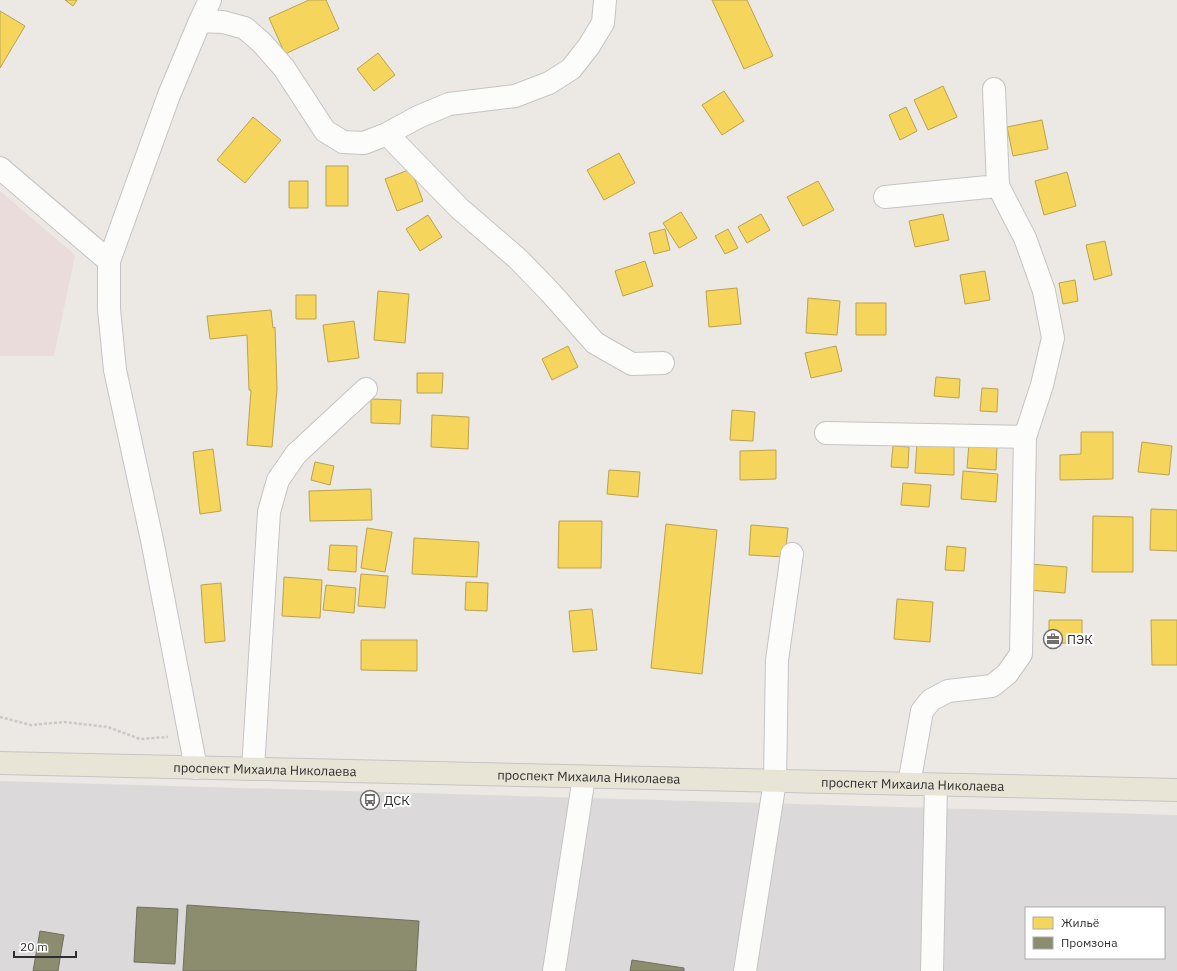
<svg xmlns="http://www.w3.org/2000/svg" width="1177" height="971" font-family="'IBM Plex Sans',sans-serif">
	<style>
		.industrial { fill: #dcd9db; fill-rule: evenodd }
		.medical { fill: #e9dcdb }
		.homes { fill: #f6d55c; stroke: #baa34e }
		.industry { fill: #8c8c6e; stroke: #70705b }
		.lines { fill: none; stroke-linecap: round; stroke-linejoin: round }
		.minor-casing { stroke: #c5c4c5; stroke-width: 24 }
		.major-casing { stroke: #c6c5c4; stroke-width: 24 }
		.path { stroke: #c9c9c8; stroke-width: 2.5; stroke-dasharray: 3 2; stroke-linecap: butt }
		.minor { stroke: #fcfcfb; stroke-width: 22 }
		.major { stroke: #e8e4d6; stroke-width: 22 }
		.labels { text-anchor: middle; dominant-baseline: central; stroke-width: 4; stroke-linejoin: round; paint-order: stroke }
		.poi-label { font-size: 13px; fill: #2e2e2e; stroke: #fff; text-anchor: start }
		.street-label { font-size: 13px; fill: #2e2e2e; stroke: #fff }
	</style>
	<rect width="100%" height="100%" fill="#ece8e4"/>
	<path class="industrial" d="M0 781 1177 815V971H0ZM1026 908H1164V958H1026Z"/>
	<path class="medical" d="M0 191 75 255 54 356H0Z"/>
	<path class="homes" d="M65 0H77L73 6Z
		M309 0H326L339 29 285 54 269 18Z
		M712 0H747L773 56 744 69Z
		M0 11 25 26 0 68Z
		M378 53 395 75 374 91 357 69Z
		M943 86 957 117 928 130 914 100Z
		M724 91 744 121 722 135 702 105Z
		M906 107 917 131 900 140 889 115Z
		M253 117 281 140 245 183 217 160Z
		M1042 120 1048 149 1013 156 1007 127Z
		M619 153 635 183 604 200 587 170Z
		M326 166H348V206H326Z
		M411 169 423 201 397 211 385 179Z
		M1067 172 1076 206 1044 215 1035 181Z
		M289 181H308V208H289Z
		M818 181 834 210 803 226 787 197Z
		M681 212 697 238 679 248 663 223Z
		M761 214 770 230 747 243 738 227Z
		M943 214 949 240 915 247 909 221Z
		M428 215 442 237 420 251 406 229Z
		M665 229 670 250 654 254 649 233Z
		M728 229 738 248 725 254 715 236Z
		M1105 241 1112 275 1094 280 1086 245Z
		M645 261 653 286 623 296 615 271Z
		M985 271 990 300 965 304 960 275Z
		M1075 280 1078 301 1063 304 1059 283Z
		M737 288 741 324 709 327 706 291Z
		M378 291 409 294 405 343 374 340Z
		M296 295H316V319H296Z
		M808 298 840 301 837 335 806 333Z
		M856 303H886V335H856Z
		M271 310 273 328 275 327 277 389 272 447 247 445 251 390H249L247 335 210 339 207 316Z
		M354 321 359 358 328 362 323 325Z
		M568 346 578 367 552 380 542 359Z
		M836 346 842 371 811 378 805 353Z
		M417 373H443L442 393H417Z
		M936 377 960 379 959 398 934 396Z
		M982 388 998 389 997 412 980 411Z
		M371 399 401 400 400 424 371 423Z
		M732 410 755 412 753 441 730 440Z
		M432 415 469 417 468 449 431 447Z
		M1081 432H1113V479L1060 480V455L1081 454Z
		M1142 442 1172 446 1169 475 1138 472Z
		M917 443 954 447V475L915 473Z
		M969 443 997 445 996 470 967 468Z
		M893 446 909 447 908 468 891 467Z
		M213 449 221 511 200 514 193 452Z
		M776 450V479L740 480V451Z
		M315 462 334 466 330 485 311 480Z
		M609 470 640 472 638 497 607 494Z
		M963 471 998 474 996 502 961 499Z
		M903 483 931 485 929 507 901 505Z
		M371 489 372 520 310 521 309 491Z
		M1151 509 1177 510V551L1150 550Z
		M1093 516 1133 517V572H1092Z
		M559 521H602L601 568H558Z
		M666 524 717 530 702 674 651 668Z
		M751 525 788 528 785 557 749 555Z
		M367 528 392 532 385 572 361 568Z
		M414 538 479 542 477 577 412 574Z
		M330 545 357 546 356 572 328 570Z
		M947 546 966 548 964 571 945 570Z
		M1030 564 1067 567 1065 593 1028 590Z
		M361 574 388 576 385 608 358 606Z
		M284 577 322 580 320 618 282 616Z
		M466 582 488 583 487 611 465 610Z
		M221 583 225 641 205 643 201 585Z
		M326 585 356 588 354 613 323 610Z
		M897 599 933 602 930 642 894 639Z
		M592 609 597 650 573 652 569 611Z
		M1049 620H1082V643H1049Z
		M1151 620H1177V665H1152Z
		M361 640H417V671L361 670Z"/>
	<path class="industry" d="M187 905 419 921 416 971H183Z
		M137 907 178 909 175 964 134 962Z
		M40 931 64 935 58 971H33Z
		M632 960 684 968V971H630Z"/>
	<g class="lines">
		<defs>
			<path id="minor" d="M200 21 223 22 245 28 262 43 284 68 325 131 343 142 364 143 387 134 418 117 449 104 515 96 549 83 571 69 589 46 603 23 605 0
				M387 134 459 208 518 259 550 292 595 343 632 364 663 363
				M0 168 109 261
				M885 197 998 186
				M826 433 1025 437
				M196 768 152 540 115 370 109 309V261L169 95 200 21 210 0
				M253 769 269 512 278 480 296 454 366 389
				M909 784 922 711 931 700 948 691 992 686 1007 674 1021 654 1025 437 1042 385 1053 338 1044 291 1025 238 998 186 994 89
				M554 971 584 777
				M745 971 775 781 777 660 792 554
				M932 971 936 785"/>
			<g id="major">
				<path id="s1" d="M0 763 1177 790"/>
			</g>
		</defs>
		<use href="#minor" class="minor-casing"/>
		<use href="#major" class="major-casing"/>
		<path class="path" d="M0 717 31 725 64 722 108 727 140 739 168 737"/>
		<use href="#minor" class="minor"/>
		<use href="#major" class="major"/>
	</g>
	<defs>
		<symbol id="office-ring" viewBox="-11 -11 22 22"><circle r="9.5" fill="#fff" stroke="#706f6e" stroke-width="1.5"/><path d="M-6-3h4V-5.5h4V-3h4V5H-6ZM-1-4.5V-3h2v-1.5ZM-6 0V1H6V0Z" fill="#706f6e"/></symbol>
		<symbol id="bus-ring" viewBox="-11 -11 22 22"><circle r="9.5" fill="#fff" stroke="#706f6e" stroke-width="1.5"/><path d="M-5-6H5V4H4V6H2V4H-2V6H-4V4H-5ZM-3.5-4V0h7V-4ZM-3.5 1.2v1.5H-2V1.2ZM2 1.2v1.5H3.5V1.2Z" fill="#706f6e"/></symbol>
	</defs>
	<g fill-rule="evenodd">
		<use href="#office-ring" x="1042" y="628" width="22" height="22"/>
		<use href="#bus-ring" x="359" y="789" width="22" height="22"/>
	</g>
	<g class="labels">
		<g class="poi-label">
			<text x="1067" y="639">ПЭК</text>
			<text x="384" y="800">ДСК</text>
		</g>
		<g class="street-label">
			<text stroke="none"><textPath href="#s1" startOffset="265">проспект Михаила Николаева</textPath></text>
			<text stroke="none"><textPath href="#s1" startOffset="589">проспект Михаила Николаева</textPath></text>
			<text stroke="none"><textPath href="#s1" startOffset="913">проспект Михаила Николаева</textPath></text>
		</g>
	</g>
	<rect x="1025" y="907" width="140" height="52" fill="#ffffff" stroke="#ababab"/>
	<rect x="1033" y="917" width="20" height="12" fill="#f6d55c" stroke="#ababab"/>
	<text x="1061" y="927" font-size="12" fill="#2e2e2e">Жильё</text>
	<rect x="1033" y="937" width="20" height="12" fill="#8c8c6e" stroke="#ababab"/>
	<text x="1061" y="947" font-size="12" fill="#2e2e2e">Промзона</text>
	<path d="M14 951v6h62v-6" fill="none" stroke="#2e2e2e" stroke-width="2"/>
	<text x="20" y="951" font-size="12" fill="#2e2e2e" stroke="#ffffff" stroke-width="3" paint-order="stroke">20 m</text>
</svg>
